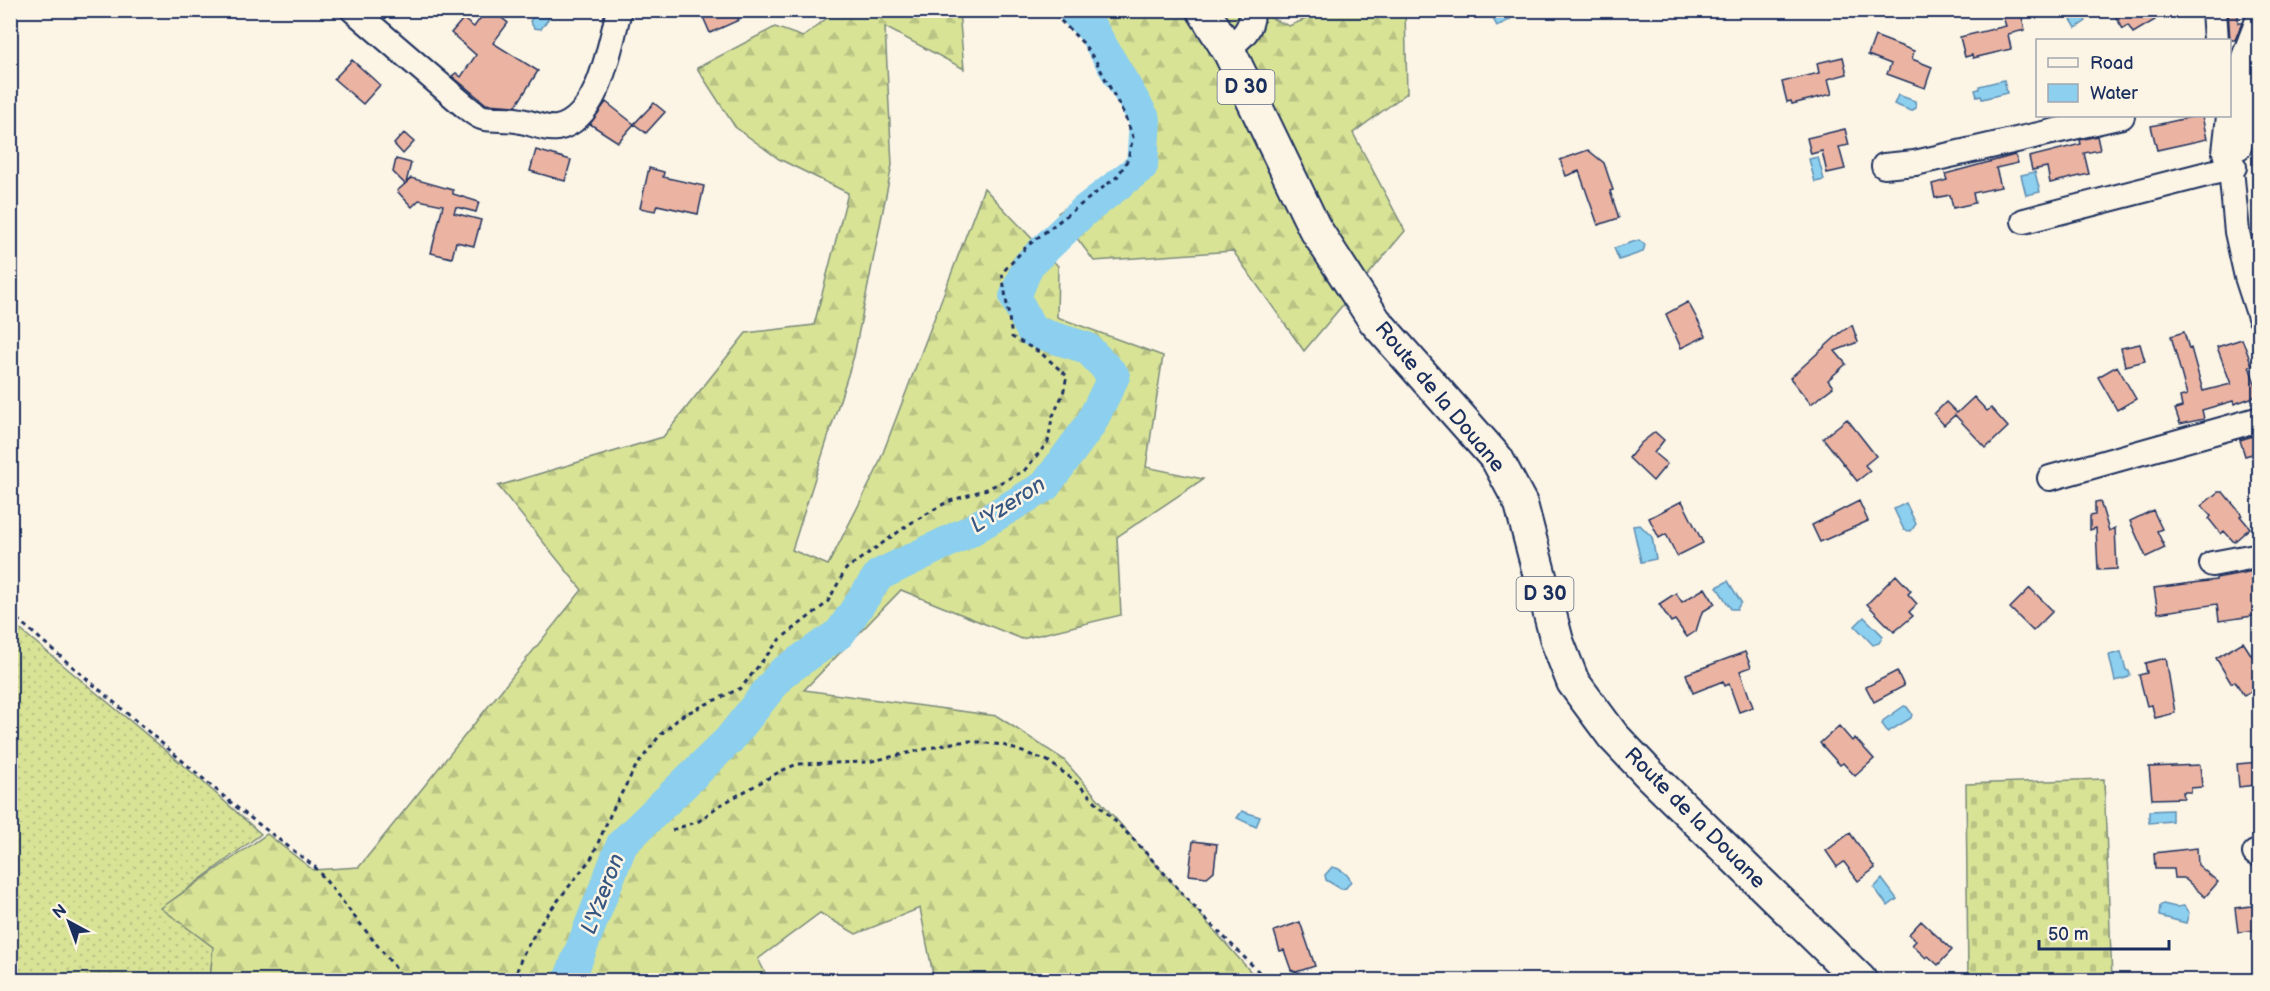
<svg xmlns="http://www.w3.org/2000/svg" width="2270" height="991" font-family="'Balsamiq Sans',sans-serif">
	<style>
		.grass { fill: url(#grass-dots); stroke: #7a897a; stroke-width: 1.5 }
		.forest { fill: url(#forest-firs); stroke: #7a897a; stroke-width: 1.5 }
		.cemetery { fill: url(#cemetery-stones); stroke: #7a897a; stroke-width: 1.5 }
		.water { fill: #8ccfee; stroke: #5f8fb4; stroke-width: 1.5 }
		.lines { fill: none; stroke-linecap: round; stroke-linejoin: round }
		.river { stroke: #8ccfee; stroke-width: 32 }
		.building { fill: #ebb4a2; stroke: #1b2f5e; stroke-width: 1.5 }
		.minor-casing { stroke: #1b2f5e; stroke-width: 28 }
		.major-casing { stroke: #1b2f5e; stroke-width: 36 }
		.path { stroke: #1b2f5e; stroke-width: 3; stroke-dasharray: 4.5 4.5; stroke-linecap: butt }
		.minor { stroke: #fcf5e5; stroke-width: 24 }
		.major { stroke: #fcf5e5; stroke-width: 32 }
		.labels { text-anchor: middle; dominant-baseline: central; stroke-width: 5; stroke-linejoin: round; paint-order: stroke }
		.shield { fill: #fcf5e5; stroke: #5e6a86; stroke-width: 1.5 }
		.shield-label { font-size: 20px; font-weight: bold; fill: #1b2f5e }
		.street-label { font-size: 21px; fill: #1b2f5e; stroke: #fcf5e5 }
		.water-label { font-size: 22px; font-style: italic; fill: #375782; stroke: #fcf5e5 }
	</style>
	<defs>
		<pattern id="grass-dots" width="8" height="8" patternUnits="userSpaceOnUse" patternTransform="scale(1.5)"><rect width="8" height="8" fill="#d8e396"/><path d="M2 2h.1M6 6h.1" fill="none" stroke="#b9c384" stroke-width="1.8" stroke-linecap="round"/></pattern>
		<pattern id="forest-firs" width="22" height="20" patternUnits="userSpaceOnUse" patternTransform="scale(1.5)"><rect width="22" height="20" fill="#d8e396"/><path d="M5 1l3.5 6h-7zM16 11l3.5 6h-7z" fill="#b9c384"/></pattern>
		<pattern id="cemetery-stones" width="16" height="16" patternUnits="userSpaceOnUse" patternTransform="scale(1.5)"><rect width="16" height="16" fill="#d8e396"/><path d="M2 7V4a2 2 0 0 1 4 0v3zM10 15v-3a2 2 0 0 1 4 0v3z" fill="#b9c384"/></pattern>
	</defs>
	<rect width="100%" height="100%" fill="#fcf5e5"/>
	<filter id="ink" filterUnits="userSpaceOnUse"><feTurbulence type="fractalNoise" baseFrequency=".0167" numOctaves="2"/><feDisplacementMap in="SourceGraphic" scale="12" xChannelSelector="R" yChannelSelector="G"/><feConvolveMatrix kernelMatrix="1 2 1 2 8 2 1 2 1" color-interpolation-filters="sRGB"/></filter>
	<g filter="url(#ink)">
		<path class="grass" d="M10 621 194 774 261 834 162 908 213 947 210 980H11Z"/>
		<path class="forest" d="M837 10 959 11 964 69 885 27 892 165 854 356 792 550 828 565 876 471 984 188 1058 266 1057 317 1163 356 1146 467 1203 479 1117 537 1121 615 1022 639 901 590 804 690 997 716 1063 759 1258 980H934L920 908 856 934 820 913 758 959 769 980H210L213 947 161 908 267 834 313 870 359 867 582 590 498 486 663 437 746 333 814 325 848 193 779 159 735 127 697 68 775 27 803 37Z
			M1059 11H1255L1289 26 1325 11H1405L1407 93 1353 133 1405 231 1304 351 1233 251 1094 261 1058 213 1134 162 1137 123 1088 39Z"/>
		<path class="cemetery" d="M2104 779 2112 980H1968L1966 784Z"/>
		<path class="water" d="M538 11H554L541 29 534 28 530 21Z
			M1489 11H1505L1510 20 1497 26Z
			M2066 11H2080L2086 21 2076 28Z
			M2004 80 2007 93 1982 99 1981 96 1977 97 1975 90 1979 89V86Z
			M1898 95 1915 101 1916 108 1911 111 1894 104Z
			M1818 157 1824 180 1815 182 1809 159Z
			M2035 172 2040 192 2026 195 2021 175Z
			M1639 240 1645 245 1643 252 1619 260 1614 248Z
			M1906 503 1916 524 1911 531 1904 530 1894 509Z
			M1640 525 1652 537 1656 559 1641 562 1633 526Z
			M1728 581 1741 602 1737 609H1731L1717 587Z
			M1864 617 1883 636 1879 643 1873 645 1855 626Z
			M2121 652 2126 670 2129 671 2130 675 2129 677 2115 681 2109 655Z
			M1904 706 1907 707 1912 714 1911 718 1888 732 1882 724 1884 720Z
			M2172 810V821L2149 823V811Z
			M1242 811 1260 817 1256 827 1237 818Z
			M1332 867C1340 868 1348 874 1351 881L1346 888 1341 889 1326 880 1325 875Z
			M1882 879 1897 899 1888 906 1874 888Z
			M2163 904 2176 907 2184 906 2189 913 2186 923 2159 916 2160 906Z"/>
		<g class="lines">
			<path class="river" d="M569 980 622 844 729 740 782 673 840 633 879 575 968 532 1045 486 1090 425 1114 376 1087 348 1032 331 1015 297 1028 265 1084 211 1142 166 1145 120 1092 29 1073 10"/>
		</g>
		<path class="building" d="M486 10H492L508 23 493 43 538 71 516 106 486 104 452 76 456 73 461 77 476 55 451 33 463 19 474 27Z
			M700 10H734L739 20 710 33Z
			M2119 10H2150L2155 20 2133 33 2128 25 2123 29 2115 16 2120 12Z
			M2228 10H2238V23H2242L2235 40H2230Z
			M2021 13 2025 30 2008 34 2011 49 1973 58 1972 55 1965 57 1960 37 2006 26 2003 17Z
			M1875 36 1914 51 1912 59 1932 67 1925 88 1887 74 1891 64 1868 55Z
			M1843 57 1847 74 1828 79 1832 94 1792 104 1791 101 1787 102 1782 82 1819 73 1817 63Z
			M352 60 380 85 363 104 334 79Z
			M606 102 634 124 618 142 590 124Z
			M654 103 665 112 646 133 634 124Z
			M2196 116H2202L2207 139 2157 150 2151 126Z
			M1845 129 1849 145 1839 147 1845 169 1827 173 1822 151 1811 154 1807 138Z
			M404 133 414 142 403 154 394 144Z
			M2097 136 2100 150 2084 153 2089 174 2050 183 2047 167 2032 170 2029 157 2081 144 2080 140Z
			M536 150 571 160 565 181 530 171Z
			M1588 150 1604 163 1613 190 1610 191 1619 218 1598 225 1579 171 1566 176 1560 160Z
			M2015 155 2018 163 1996 168 2001 187 1973 193 1975 203 1953 208 1950 195 1935 198 1932 184 1947 180 1945 174Z
			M396 159 411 163 406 183 411 178 453 190V194L479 202 476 212 456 207 454 213 481 220 474 246 456 242 452 258 431 253 443 205 419 200 412 207 397 191 405 184 393 172Z
			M649 168 664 172 663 177 704 186 698 214 657 205 655 211 640 208Z
			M1688 302 1706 336 1681 348 1666 314Z
			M1852 325 1858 342 1835 351 1846 364 1828 380 1833 387 1811 404 1790 378 1840 333Z
			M2184 332 2189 349 2191 348 2203 391 2231 384 2217 347 2242 339 2252 365 2249 366 2259 395 2234 404 2233 401 2202 410 2204 419 2180 424 2175 409 2182 407 2180 397 2187 395 2171 336Z
			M2140 344 2145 361 2125 366 2121 348Z
			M2117 366 2136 399 2117 410 2098 377Z
			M1974 397 1987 411 1991 408 2008 427 1986 448 1955 415 1944 425 1934 414 1946 402 1957 413Z
			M1847 419 1876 456 1865 465 1870 471 1857 481 1823 438Z
			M1655 432 1664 440 1654 453 1667 464 1653 481 1629 458 1641 443Z
			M2259 434V452L2245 456 2240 440Z
			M2218 492H2223L2242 515 2240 516 2250 528 2234 542 2224 531 2221 534 2209 519 2211 516 2201 506Z
			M1682 501 1703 543 1677 556 1666 534 1659 538 1649 518Z
			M1859 501 1868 521 1820 542 1812 525Z
			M2100 501 2109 531 2115 528 2117 569 2098 570 2096 528 2090 530V516L2095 515V502Z
			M2153 510 2162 529 2157 531 2165 548 2146 557 2130 521Z
			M2259 570V615L2219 621 2217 604 2158 613 2154 588 2216 580V578Z
			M1896 575 1911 591 1908 594 1917 604 1909 612 1913 616 1894 632 1867 604Z
			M1705 588 1715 604 1702 612 1696 631 1687 637 1675 620 1671 622 1659 604 1676 593 1682 602Z
			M2030 588 2053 611 2033 631 2010 608Z
			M2243 642 2252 656 2255 655 2259 664V686L2244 696 2235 681 2231 683 2216 658Z
			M1745 652 1751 667 1740 671 1753 707 1739 712 1729 684 1725 686 1723 681 1693 693 1686 674Z
			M2166 658 2175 713 2155 718 2152 705 2147 706 2139 675 2147 673 2145 663Z
			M1897 671 1904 686 1874 702 1866 687Z
			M1839 726 1852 741 1855 738 1874 759 1855 776 1843 763 1840 765 1820 743Z
			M2259 762V782H2255V785L2239 787 2237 764Z
			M2200 765 2202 787 2191 788V792H2183L2184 798 2152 799 2149 767Z
			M1850 833 1875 868 1858 881 1844 862 1837 867 1826 851Z
			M1193 841 1217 844 1214 871 1207 877 1189 875Z
			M2197 848 2198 865 2218 882 2205 897 2184 878H2175L2174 869H2155L2154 853Z
			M2259 905V930L2238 932 2235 908Z
			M1921 921 1952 950 1938 965 1928 956 1926 958 1912 945 1916 941 1909 934Z
			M1300 922 1315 966 1296 972 1291 970 1284 950 1280 951 1274 931Z"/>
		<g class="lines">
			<defs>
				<path id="minor" d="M353 10 465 106C470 110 478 117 484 118 496 120 509 118 521 121 532 123 547 130 557 128 599 120 610 45 619 10
					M2214 10 2216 40
					M1227 48C1241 39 1253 29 1252 10
					M2230 109 2233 86 2260 15
					M2229 116 2225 152 2232 179 2237 232 2247 277 2260 317
					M2239 147 2260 55
					M1884 166 1915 163 2122 116
					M2024 221 2234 167
					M2050 478 2260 419
					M2212 564 2260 555
					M2255 853 2260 852"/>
				<path id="major" d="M1203 10 1230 53 1314 227 1375 321 1497 459 1521 504 1557 641 1573 682 1613 736 1651 776 1860 980"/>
			</defs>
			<use href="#minor" class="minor-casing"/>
			<use href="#major" class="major-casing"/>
			<path class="path" d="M10 613 235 806 315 867 405 980
				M672 830 699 821 717 807 779 772 797 764 868 762 952 743 970 741 1003 745 1048 761 1075 781 1137 843 1202 915 1267 980
				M514 980 522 956 542 921 592 857 611 813 635 768 660 735 683 715 741 688 779 640 827 603 846 569 911 523 947 502 987 489 1024 471 1048 442 1052 418 1063 394 1067 376 1041 353 1012 337 1002 273 1027 246 1118 176 1128 159 1133 137 1124 114 1097 63 1083 43 1050 10"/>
			<use href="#minor" class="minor"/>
			<use href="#major" class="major"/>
		</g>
	</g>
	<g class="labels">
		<g class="shield">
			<rect x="1217.5" y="70" width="57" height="34" rx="4.5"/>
			<rect x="1516.5" y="577" width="57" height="34" rx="4.5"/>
		</g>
		<g class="shield-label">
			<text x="1246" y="87">D 30</text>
			<text x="1545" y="594">D 30</text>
		</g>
		<g class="street-label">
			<text transform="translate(1440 397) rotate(50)">Route de la Douane</text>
			<text transform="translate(1695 818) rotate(45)">Route de la Douane</text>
		</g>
		<g class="water-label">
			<text transform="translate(1008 505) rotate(-33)">L'Yzeron</text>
			<text transform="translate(603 894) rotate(-69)">L'Yzeron</text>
		</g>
	</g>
	<rect width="2270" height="991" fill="none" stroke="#fcf5e5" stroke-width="36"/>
	<rect x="18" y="18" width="2234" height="955" fill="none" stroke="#1b2f5e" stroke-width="2" filter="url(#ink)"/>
	<rect x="2036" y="39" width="195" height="78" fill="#fcf5e5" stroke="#a2a6af" stroke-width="1.5"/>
	<rect x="2048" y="58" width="30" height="9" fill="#fcf5e5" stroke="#a2a6af" stroke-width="1.5"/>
	<text x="2090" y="69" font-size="18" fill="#1b2f5e">Road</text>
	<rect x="2048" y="84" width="30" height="18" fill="#8ccfee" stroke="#a2a6af" stroke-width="1.5"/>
	<text x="2090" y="99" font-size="18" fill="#1b2f5e">Water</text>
	<g transform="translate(69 922) rotate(319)" stroke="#fcf5e5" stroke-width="4.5" paint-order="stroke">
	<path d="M0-4.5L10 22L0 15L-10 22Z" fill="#1b2f5e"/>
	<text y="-9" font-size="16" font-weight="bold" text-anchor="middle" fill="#1b2f5e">N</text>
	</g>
	<path d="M2039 940v9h130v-9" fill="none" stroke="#1b2f5e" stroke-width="3"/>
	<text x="2048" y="940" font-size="18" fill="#1b2f5e" stroke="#fcf5e5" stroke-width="4.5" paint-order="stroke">50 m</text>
</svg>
